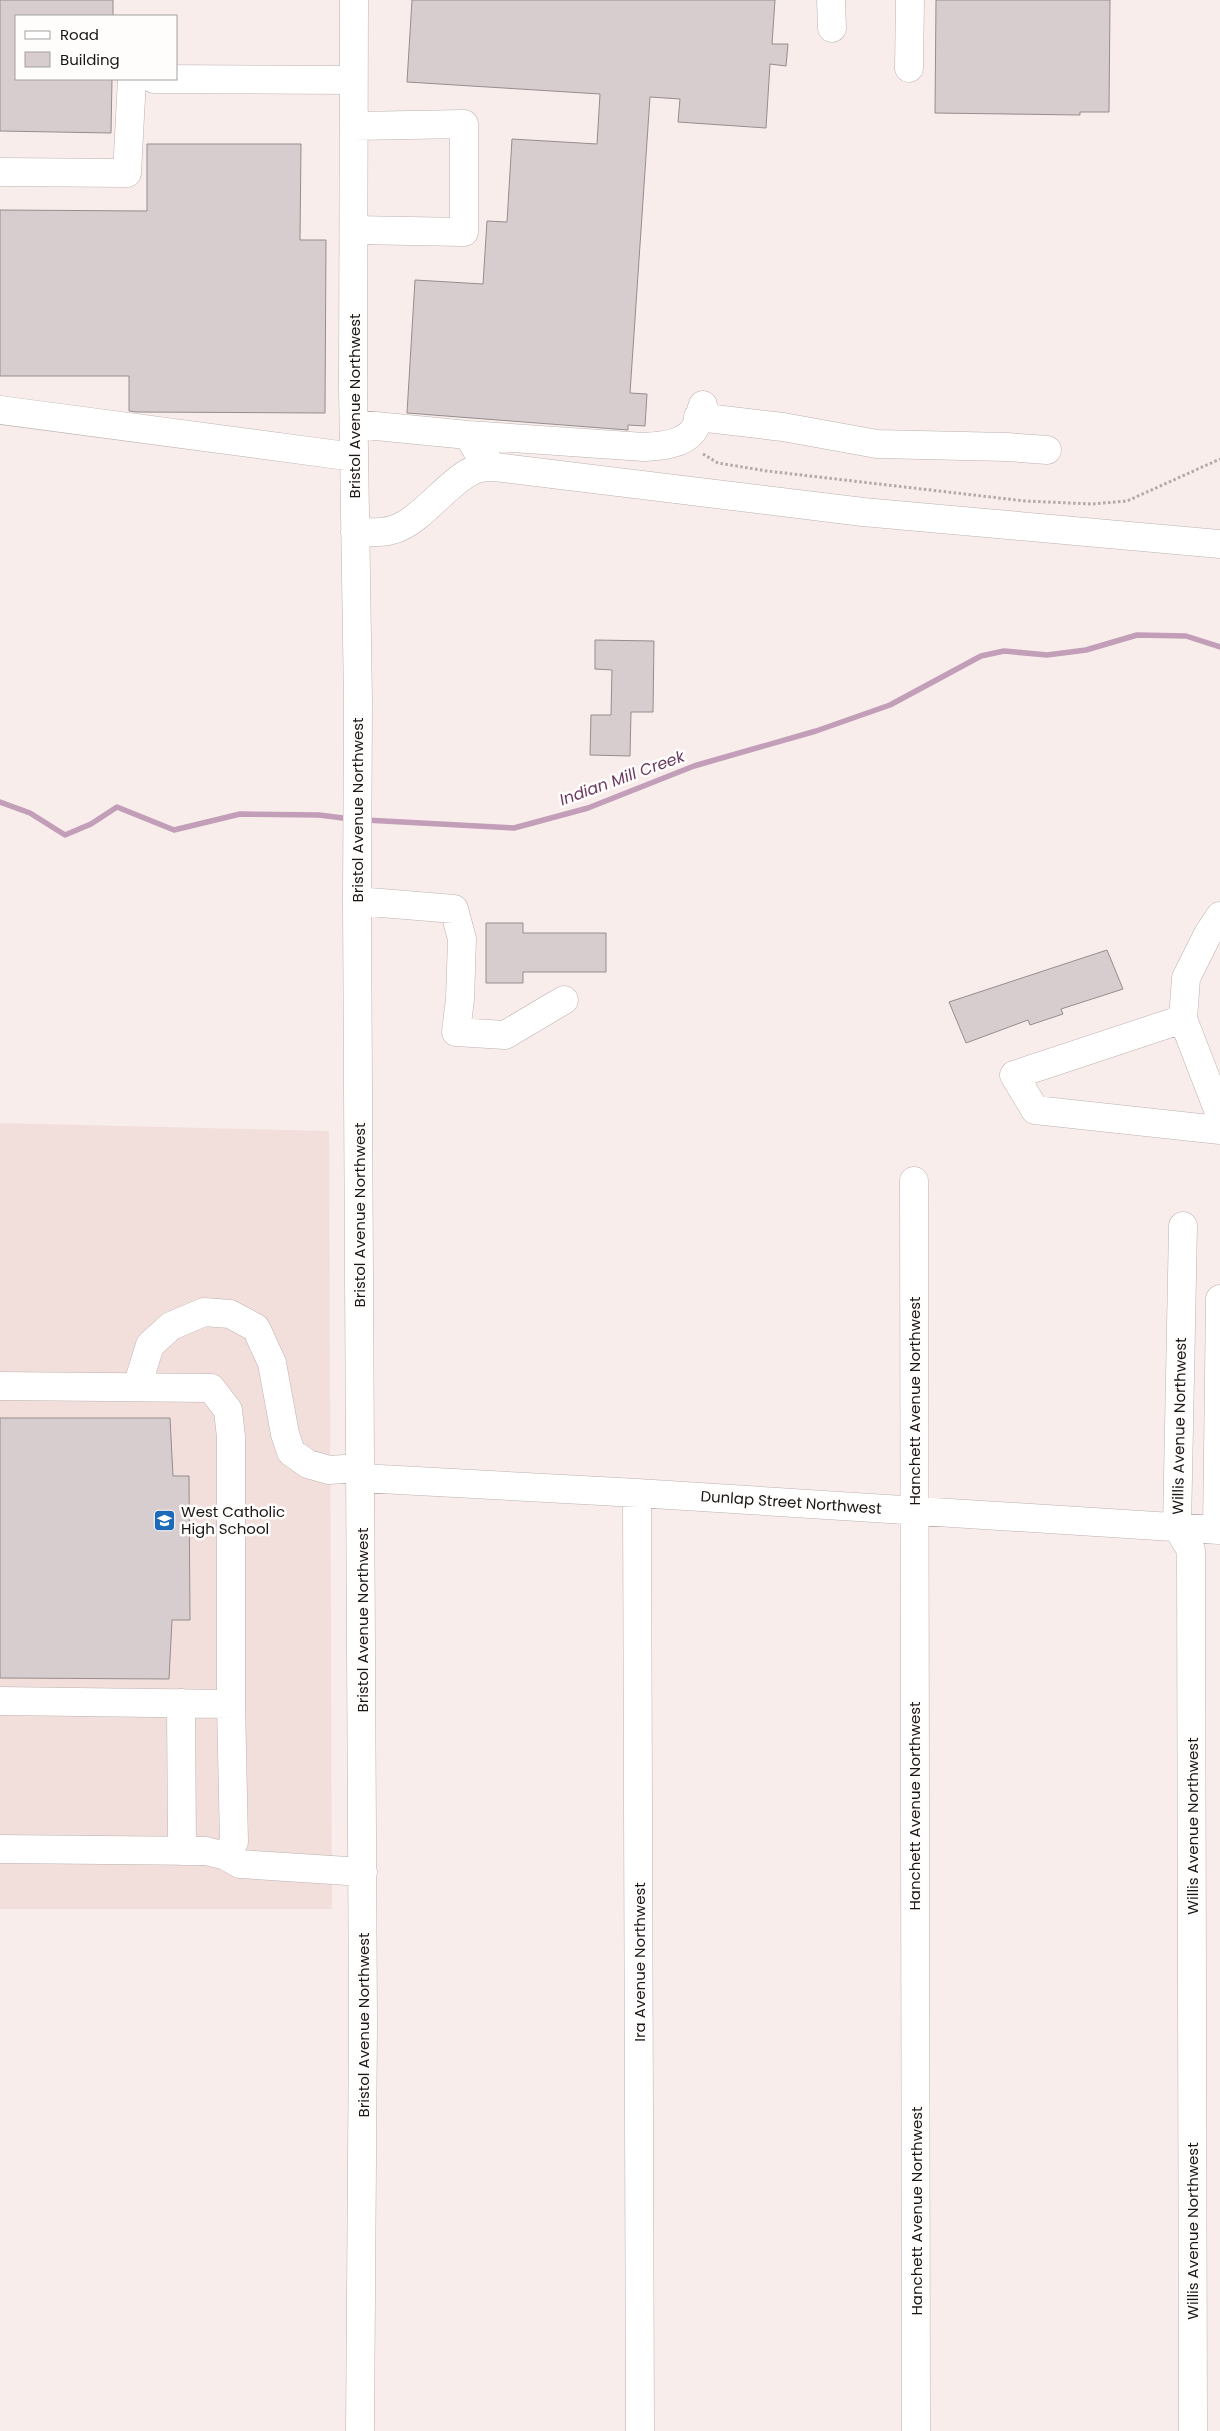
<svg xmlns="http://www.w3.org/2000/svg" width="1220" height="2431" font-family="Poppins,sans-serif">
	<style>
		.built { fill: #f2dfdb }
		.lines { fill: none; stroke-linecap: round; stroke-linejoin: round }
		.stream { stroke: #c29eb8; stroke-width: 5.5 }
		.building { fill: #d7ccce; stroke: #968d8e }
		.minor-casing { stroke: #bcb2b0; stroke-width: 29 }
		.path { stroke: #b2aaa8; stroke-width: 3; stroke-dasharray: 2.5 2.5; stroke-linecap: butt }
		.minor { stroke: #fff; stroke-width: 28 }
		.labels { text-anchor: middle; dominant-baseline: central; stroke-width: 5; stroke-linejoin: round; paint-order: stroke }
		.street-label { font-size: 15px; fill: #191615; stroke: #fffdfc }
		.poi-label { font-size: 15px; fill: #191615; stroke: #fffdfc; text-anchor: start }
		.water-label { font-size: 16px; font-style: italic; fill: #6a3a5f; stroke: #fffdfc }
	</style>
	<rect width="100%" height="100%" fill="#f8edeb"/>
	<path class="built" d="M0 1123 329 1131 332 1909H0Z"/>
	<g class="lines">
		<path class="stream" d="M0 802 30 813 65 835 91 824 117 807 174 830 240 814 319 815 351 819
			M365 820 514 828 588 808 694 766 816 731 890 705 981 656 1004 651 1047 655 1086 650 1137 635 1186 636 1220 647"/>
	</g>
	<path class="building" d="M0 0H113V16H16V79H112L111 133 0 131Z
		M412 0H775L772 44H788L786 66 770 64 766 128 678 122 680 99 650 97 630 393 647 394 645 426 628 425V430L407 413 415 280 483 284 487 221 507 222 512 139 597 144 600 94 407 82Z
		M936 0H1110L1109 112H1080V115L935 113Z
		M147 144H301L300 240H326L325 413 136 412 129 411V376H0V210L147 211Z
		M595 640 654 641 653 712H631L630 756 590 755 591 715H611L612 670 595 669Z
		M486 923H523V933H606V972H523V983H486Z
		M1107 950 1123 989 1061 1009 1063 1014 1030 1025 1028 1020 966 1043 949 1002Z
		M0 1418H170L173 1476H189L190 1620H172L169 1679 0 1678Z"/>
	<g class="lines">
		<defs>
			<path id="minor" d="M354 0 353 388 358 701 357 901 363 2024 360 2431
				M831 0 832 28
				M909 68 910 0
				M154 79 353 80
				M354 126 464 124V232L354 230
				M0 172 127 173 132 79
				M0 410 354 457
				M698 417 783 427 877 444 1007 447 1047 450
				M355 424 468 435 644 447C660 446 682 445 693 431 698 425 700 412 703 405
				M468 435 479 454 495 467 863 512 1220 544
				M355 532C370 532 386 534 400 527 427 515 454 474 480 468 485 467 491 467 495 467
				M357 901 454 909 462 939 460 999 456 1032 505 1035 564 1000
				M1220 916 1208 934 1186 978 1183 1019 1220 1115
				M1183 1019 1014 1075 1035 1110 1220 1130
				M914 1181 916 2431
				M1183 1226 1177 1527 1191 1550 1193 2431
				M0 1386 211 1388 228 1410 231 1437V1704L234 1842 226 1856
				M137 1387 150 1345 171 1326 204 1312 230 1314 256 1328 272 1363 285 1434 291 1452 308 1464 329 1470 361 1468
				M361 1478 637 1493 1220 1530
				M637 1493 640 2431
				M1217 1530 1220 1299
				M0 1701 231 1704
				M181 1703 182 1851
				M0 1849 206 1851 226 1856 240 1864 363 1872"/>
		</defs>
		<use href="#minor" class="minor-casing"/>
		<path class="path" d="M703 454 718 463 767 471 1025 501 1092 504 1127 501 1220 459"/>
		<use href="#minor" class="minor"/>
	</g>
	<defs>
		<symbol id="school-square" viewBox="-11 -11 22 22"><rect x="-9" y="-9" width="18" height="18" rx="4" fill="#1d6ab9" stroke="#fffdfc"/><path d="M0-5L7-2L0 1L-7-2ZM-4 1L0 2.5L4 1V4Q0 6-4 4Z" fill="#fff"/></symbol>
	</defs>
	<g fill-rule="evenodd">
		<use href="#school-square" x="152" y="1508" width="25" height="25"/>
	</g>
	<g class="labels">
		<g class="street-label">
			<text transform="translate(354 406) rotate(-90)">Bristol Avenue Northwest</text>
			<text transform="translate(357 810) rotate(-90)">Bristol Avenue Northwest</text>
			<text transform="translate(359 1215) rotate(-90)">Bristol Avenue Northwest</text>
			<text transform="translate(914 1401) rotate(-90)">Hanchett Avenue Northwest</text>
			<text transform="translate(1179 1426) rotate(-89)">Willis Avenue Northwest</text>
			<text transform="translate(791 1502) rotate(4)">Dunlap Street Northwest</text>
			<text transform="translate(362 1620) rotate(-90)">Bristol Avenue Northwest</text>
			<text transform="translate(914 1806) rotate(-90)">Hanchett Avenue Northwest</text>
			<text transform="translate(1192 1826) rotate(-90)">Willis Avenue Northwest</text>
			<text transform="translate(639 1962) rotate(-90)">Ira Avenue Northwest</text>
			<text transform="translate(363 2025) rotate(-90)">Bristol Avenue Northwest</text>
			<text transform="translate(916 2211) rotate(-90)">Hanchett Avenue Northwest</text>
			<text transform="translate(1192 2231) rotate(-90)">Willis Avenue Northwest</text>
		</g>
		<g class="poi-label">
			<text x="181" y="1511">West Catholic<tspan x="181" dy="17">High School</tspan></text>
		</g>
		<g class="water-label">
			<text transform="translate(622 778) rotate(-20)">Indian Mill Creek</text>
		</g>
	</g>
	<rect x="15" y="15" width="162" height="65" fill="#fffdfc" stroke="#a3a1a0"/>
	<rect x="25" y="31" width="25" height="8" fill="#ffffff" stroke="#a3a1a0"/>
	<text x="60" y="40" font-size="15" fill="#191615">Road</text>
	<rect x="25" y="52" width="25" height="15" fill="#d7ccce" stroke="#a3a1a0"/>
	<text x="60" y="65" font-size="15" fill="#191615">Building</text>
</svg>
